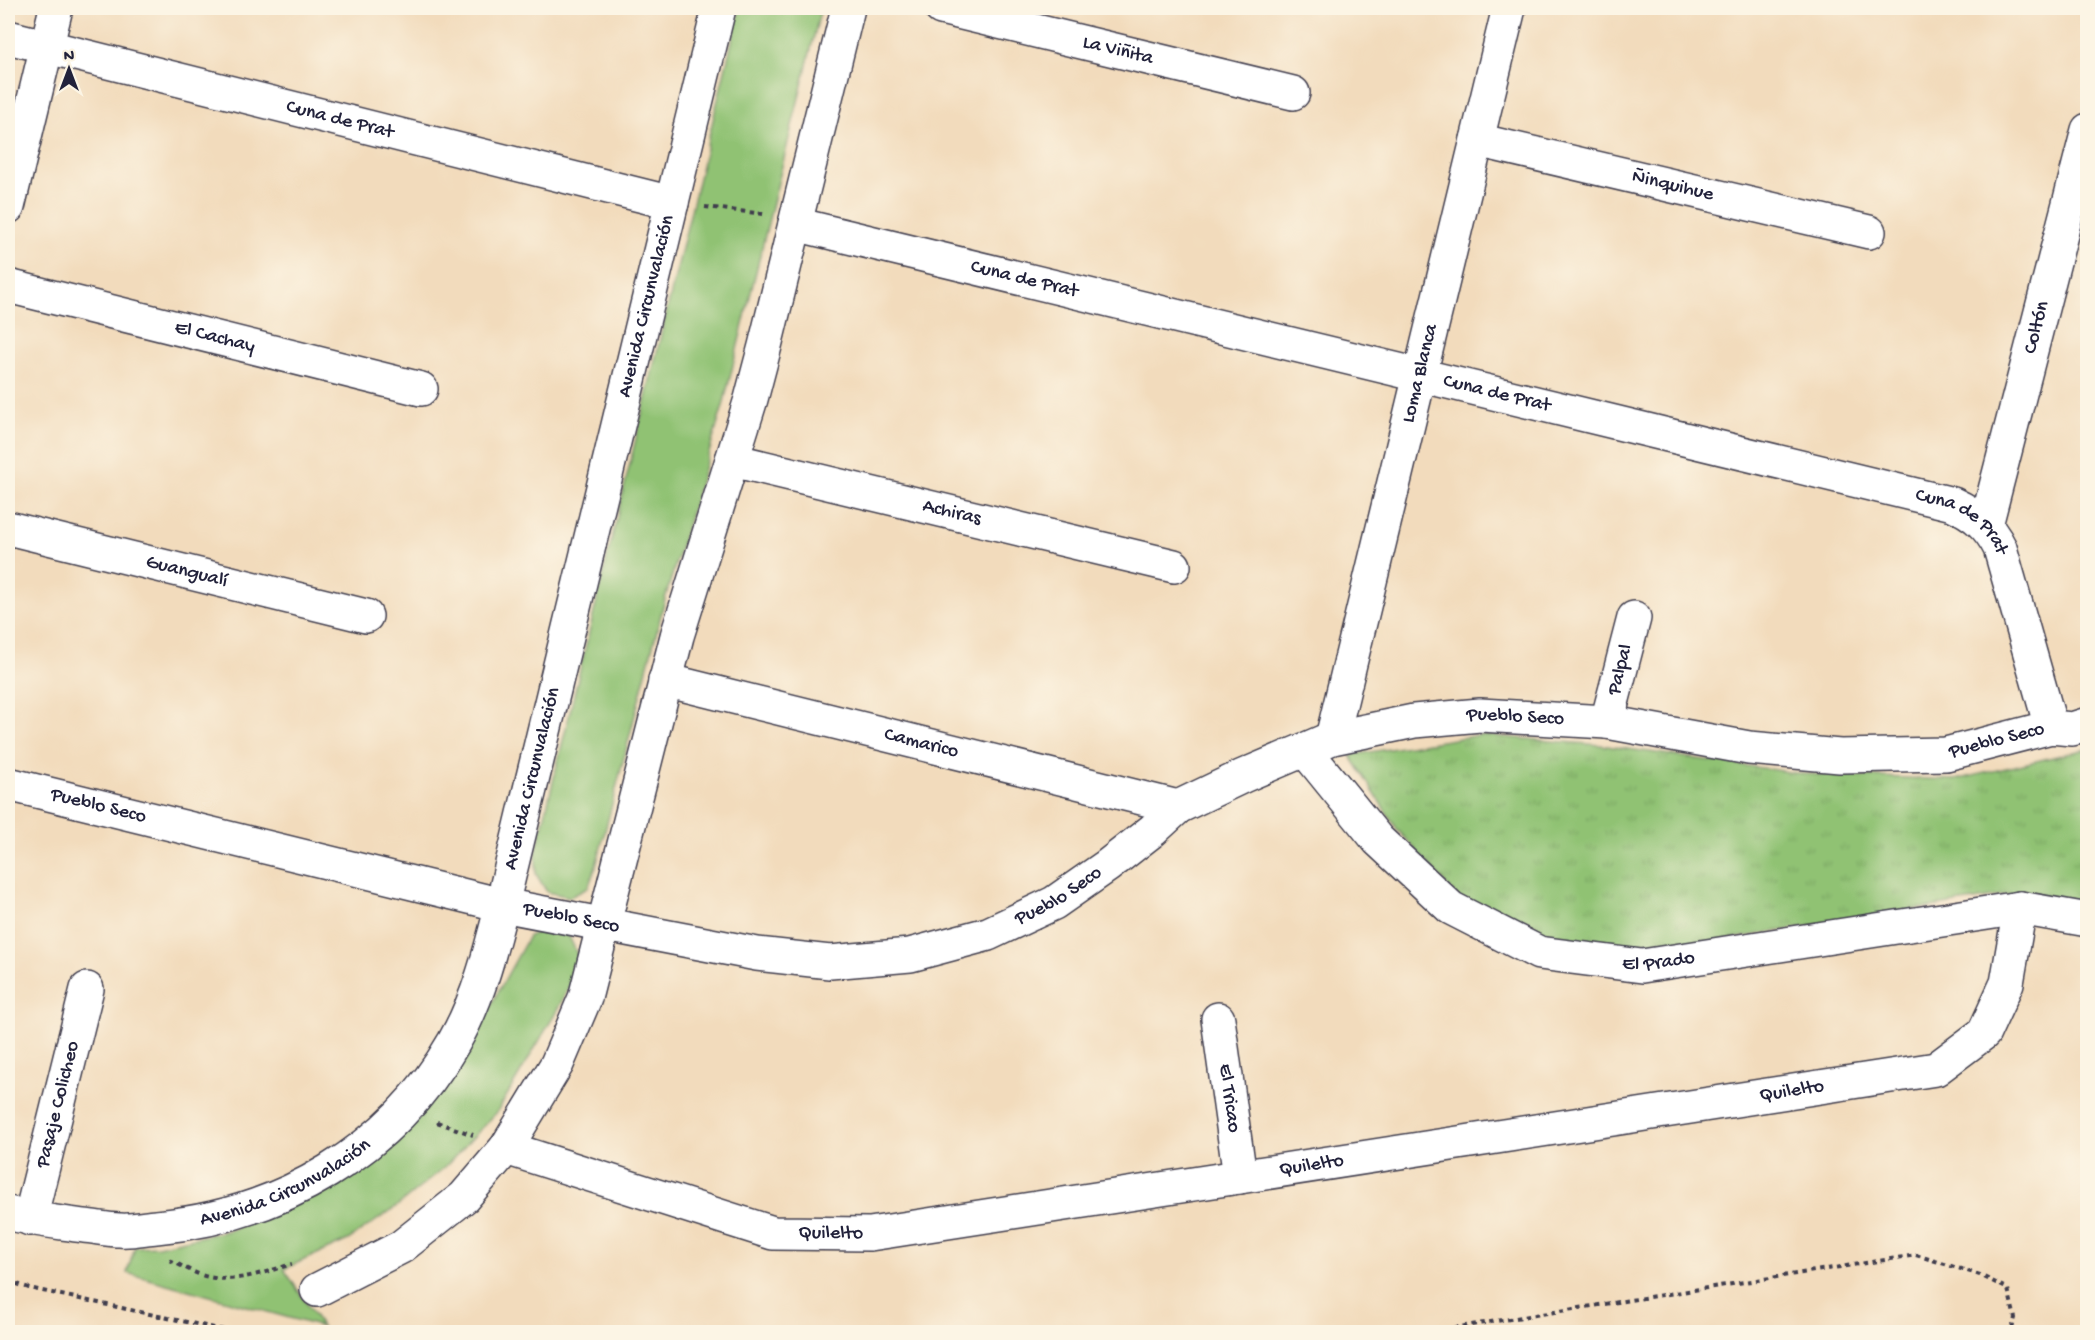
<svg xmlns="http://www.w3.org/2000/svg" width="2095" height="1340" font-family="'Gochi Hand',sans-serif">
	<style>
		.grass { fill: #90c273; stroke: #597257; stroke-width: 1.5 }
		.park { fill: url(#park-tufts); stroke: #597257; stroke-width: 1.5 }
		.lines { fill: none; stroke-linecap: round; stroke-linejoin: round }
		.minor-casing { stroke: #413e4e; stroke-width: 36 }
		.path { stroke: #413e4e; stroke-width: 4; stroke-dasharray: 4.5 4.5; stroke-linecap: butt }
		.minor { stroke: #fff; stroke-width: 33 }
		.labels { text-anchor: middle; dominant-baseline: central; stroke-width: 6; stroke-linejoin: round; paint-order: stroke }
		.street-label { font-size: 20px; fill: #22223b; stroke: #fcf5e5 }
	</style>
	<defs>
		<pattern id="park-tufts" width="24" height="20" patternUnits="userSpaceOnUse" patternTransform="scale(1.5)"><rect width="24" height="20" fill="#90c273"/><path d="M3 7l-1-3M5 7V3M7 7l1-3M15 17l-1-3M17 17v-4M19 17l1-3" fill="none" stroke="#7ca664"/></pattern>
	</defs>
	<rect width="100%" height="100%" fill="#fcf5e5"/>
	<filter id="ink" filterUnits="userSpaceOnUse"><feTurbulence type="fractalNoise" baseFrequency=".0167" numOctaves="2"/><feDisplacementMap in="SourceGraphic" scale="12" xChannelSelector="R" yChannelSelector="G"/><feConvolveMatrix kernelMatrix="1 2 1 2 8 2 1 2 1" color-interpolation-filters="sRGB"/></filter>
	<filter id="wash" filterUnits="userSpaceOnUse"><feTurbulence type="fractalNoise" baseFrequency=".008" numOctaves="4" result="noise"/><feDisplacementMap in="SourceGraphic" scale="24" xChannelSelector="R" yChannelSelector="G"/><feGaussianBlur stdDeviation="1.35" result="paint"/><feColorMatrix in="noise" values="0 0 0 0 0 0 0 0 0 0 0 0 0 0 0 0 0 1.4 0 .05"/><feComposite in="paint" operator="in"/></filter>
	<g filter="url(#wash)">
		<rect width="100%" height="100%" fill="#f2dbbc"/>
		<path class="grass" d="M740 8H821L723 406 665 599 596 866 588 888 570 897 547 892 536 874V852Z
			M547 927 569 936 578 956 569 987 554 1016 497 1112 445 1167 396 1207 348 1240 284 1269 322 1327 127 1273 135 1247 158 1246 231 1230 294 1204 474 1035 529 936Z"/>
		<path class="park" d="M1480 735 1600 745 1804 774 1955 780 2087 749V902L2006 895 1629 955 1531 933 1459 899 1397 829 1350 755Z"/>
	</g>
	<g filter="url(#ink)">
		<g class="lines">
			<defs>
				<g id="minor">
					<path id="s1" d="M941 8 1293 93"/>
					<path id="s2" d="M8 37 672 203"/>
					<path id="s3" d="M1477 140 1869 232"/>
					<path d="M8 207 56 8"/>
					<path id="s4" d="M795 224 1953 504C1975 514 1989 526 2000 548L2051 727"/>
					<path id="s5" d="M8 286 421 389"/>
					<path id="s6" d="M732 460 1174 566"/>
					<path id="s7" d="M1986 525 2088 130"/>
					<path id="s8" d="M8 528 366 616"/>
					<path id="s9" d="M665 680 1178 807"/>
					<path id="s10" d="M1607 722 1634 618"/>
					<path id="s11" d="M1332 738 1509 8"/>
					<path id="s12" d="M1305 750 1378 840 1451 908 1539 953 1642 966 2020 908 2088 920"/>
					<path id="s13" d="M8 784 502 905 757 954 830 962 910 955 988 934 1054 903 1107 866 1153 830 1178 807 1243 776 1332 738 1414 721 1480 715 1607 722 1749 748 1840 756 1946 754 2051 727 2072 729 2088 724"/>
					<path id="s14" d="M1218 1019 1240 1177"/>
					<path id="s15" d="M506 1148 773 1233 870 1234 1936 1069 1984 1033 2007 983 2020 908"/>
					<path id="s16" d="M8 1213C33 1220 58 1222 84 1226 96 1227 108 1230 120 1230 132 1231 144 1228 156 1227 279 1216 392 1151 454 1042 478 1000 490 953 502 905L719 8"/>
					<path id="s17" d="M30 1219 87 989"/>
					<path d="M317 1290 401 1247 464 1197 506 1148 557 1064 585 998 677 636 751 399 765 346 848 8"/>
				</g>
			</defs>
			<use href="#minor" class="minor-casing"/>
			<path class="path" d="M705 207 764 214
				M437 1122 473 1135
				M170 1260C184 1267 198 1276 214 1278 240 1282 268 1271 292 1264
				M8 1281 29 1288 233 1332
				M1427 1332 1916 1255 1980 1275 2008 1289 2015 1318 2011 1332"/>
			<use href="#minor" class="minor"/>
		</g>
	</g>
	<g class="labels">
		<g class="street-label">
			<text stroke="none"><textPath href="#s1" startOffset="182">La Viñita</textPath></text>
			<text stroke="none"><textPath href="#s2" startOffset="342">Cuna de Prat</textPath></text>
			<text stroke="none"><textPath href="#s3" startOffset="201">Ñinquihue</textPath></text>
			<text stroke="none"><textPath href="#s4" startOffset="236">Cuna de Prat</textPath></text>
			<text stroke="none"><textPath href="#s16" startOffset="1276">Avenida Circunvalación</textPath></text>
			<text stroke="none"><textPath href="#s7" startOffset="204">Coltón</textPath></text>
			<text stroke="none"><textPath href="#s5" startOffset="213">El Cachay</textPath></text>
			<text stroke="none"><textPath href="#s11" startOffset="375">Loma Blanca</textPath></text>
			<text stroke="none"><textPath href="#s4" startOffset="722">Cuna de Prat</textPath></text>
			<text stroke="none"><textPath href="#s6" startOffset="226">Achiras</textPath></text>
			<text stroke="none"><textPath href="#s4" startOffset="1208">Cuna de Prat</textPath></text>
			<text stroke="none"><textPath href="#s8" startOffset="184">Guangualí</textPath></text>
			<text stroke="none"><textPath href="#s10" startOffset="54">Palpal</textPath></text>
			<text stroke="none"><textPath href="#s13" startOffset="1587">Pueblo Seco</textPath></text>
			<text stroke="none"><textPath href="#s13" startOffset="2073">Pueblo Seco</textPath></text>
			<text stroke="none"><textPath href="#s9" startOffset="264">Camarico</textPath></text>
			<text stroke="none"><textPath href="#s16" startOffset="790">Avenida Circunvalación</textPath></text>
			<text stroke="none"><textPath href="#s13" startOffset="93">Pueblo Seco</textPath></text>
			<text stroke="none"><textPath href="#s13" startOffset="1083">Pueblo Seco</textPath></text>
			<text stroke="none"><textPath href="#s13" startOffset="579">Pueblo Seco</textPath></text>
			<text stroke="none"><textPath href="#s12" startOffset="435">El Prado</textPath></text>
			<text stroke="none"><textPath href="#s15" startOffset="1310">Quilelto</textPath></text>
			<text stroke="none"><textPath href="#s14" startOffset="80">El Tricao</textPath></text>
			<text stroke="none"><textPath href="#s17" startOffset="118">Pasaje Colicheo</textPath></text>
			<text stroke="none"><textPath href="#s15" startOffset="824">Quilelto</textPath></text>
			<text stroke="none"><textPath href="#s16" startOffset="288">Avenida Circunvalación</textPath></text>
			<text stroke="none"><textPath href="#s15" startOffset="338">Quilelto</textPath></text>
		</g>
	</g>
	<rect width="2095" height="1340" fill="none" stroke="#fcf5e5" stroke-width="30"/>
	<g transform="translate(69 69)" stroke="#fcf5e5" stroke-width="4.5" paint-order="stroke">
	<path d="M0-4.5L10 22L0 15L-10 22Z" fill="#22223b"/>
	<text y="-9" font-size="16" font-weight="bold" text-anchor="middle" fill="#22223b">N</text>
	</g>
</svg>
